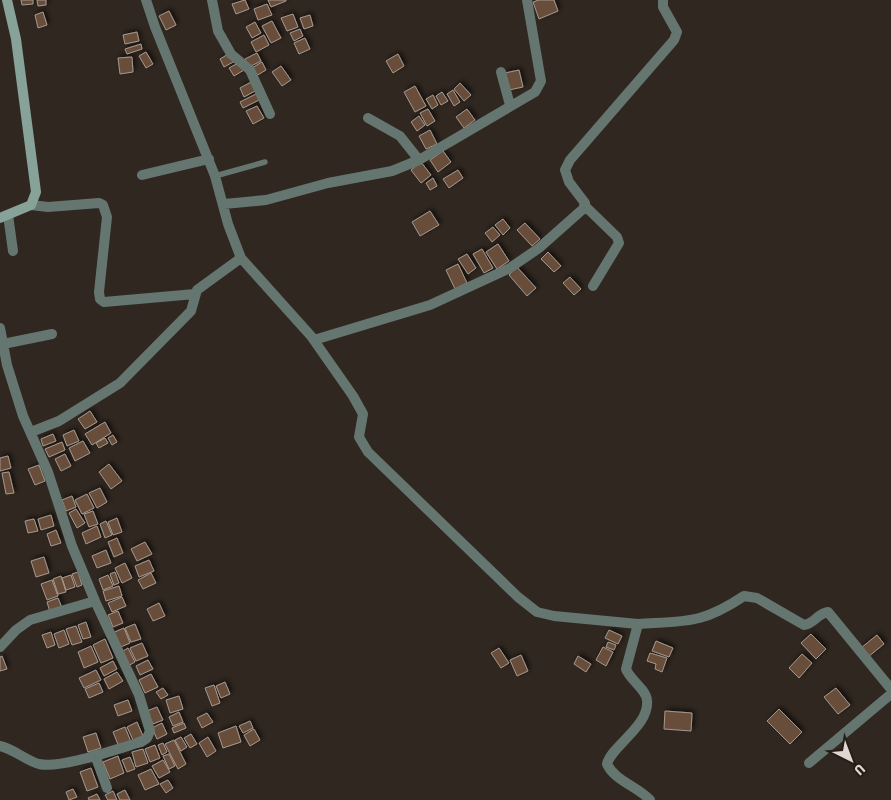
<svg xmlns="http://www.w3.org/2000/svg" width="891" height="800" font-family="'Asap Condensed',sans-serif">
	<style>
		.building { fill: #694e3a; stroke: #a4988f; filter: url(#shadow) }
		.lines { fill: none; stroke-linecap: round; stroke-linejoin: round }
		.lane { stroke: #657671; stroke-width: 5.5 }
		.street { stroke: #657671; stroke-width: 10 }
		.secondary { stroke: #87a299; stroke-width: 10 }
	</style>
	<defs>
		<filter id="shadow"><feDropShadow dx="2.5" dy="-2.5" stdDeviation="2.5" flood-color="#0009"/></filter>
	</defs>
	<rect width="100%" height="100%" fill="#302720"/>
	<path class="building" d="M21 0H33V4L22 5Z
		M37 0H46V5L38 6Z
		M245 0 249 9 236 14 232 4Z
		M268 0H286V1L271 7Z
		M539 0H554L558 11 539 19 533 2Z
		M267 4 272 15 258 20 254 9Z
		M169 11 176 25 166 30 159 16Z
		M43 12 47 25 38 28 35 15Z
		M293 14 298 27 287 31 281 18Z
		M310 15 313 26 304 29 300 18Z
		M272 21 281 38 271 43 262 26Z
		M255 22 261 33 252 38 246 27Z
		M300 29 303 36 294 41 290 33Z
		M137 32 139 41 125 44 123 35Z
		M264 35 269 45 256 52 251 42Z
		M305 38 310 49 299 54 294 43Z
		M141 44 142 49 127 54 125 49Z
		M146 52 153 64 146 68 139 56Z
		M230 53 235 61 224 67 220 59Z
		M257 53 261 61 249 67 245 59Z
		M398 54 404 66 393 73 386 61Z
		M132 57 133 72 120 74 118 58Z
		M240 62 244 70 234 76 229 68Z
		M262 62 266 70 256 76 252 68Z
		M281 66 291 80 282 86 272 72Z
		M519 70 523 87 509 90 505 73Z
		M253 81 257 90 244 97 240 88Z
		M460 83 471 95 464 101 454 89Z
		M415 86 426 106 415 112 404 92Z
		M453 90 460 102 454 106 447 94Z
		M442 92 448 101 441 105 436 96Z
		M256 94 259 100 243 108 240 102Z
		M433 95 438 105 432 109 426 99Z
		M257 106 264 118 253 124 246 111Z
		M428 109 435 121 427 126 420 113Z
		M467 109 475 120 464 128 456 117Z
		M419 116 425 125 417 131 411 122Z
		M430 130 437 144 426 149 419 136Z
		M443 151 451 162 438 172 430 160Z
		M421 162 431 175 421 183 411 170Z
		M458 170 463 178 449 188 443 179Z
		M433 178 437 186 430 190 426 183Z
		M430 211 439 225 420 236 412 222Z
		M503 219 510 228 503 235 495 225Z
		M525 223 540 239 532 246 517 230Z
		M493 227 500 235 492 242 485 233Z
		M498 244 509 261 497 269 486 252Z
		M482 249 493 268 484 273 473 254Z
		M548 252 561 266 554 272 541 259Z
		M467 254 476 268 468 274 458 259Z
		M458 264 467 283 455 289 446 270Z
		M517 267 536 288 527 296 509 275Z
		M570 277 581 289 574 295 563 283Z
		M90 411 97 422 85 429 78 419Z
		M105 422 111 433 92 445 85 434Z
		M74 430 79 441 67 446 63 435Z
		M53 434 56 441 43 446 41 439Z
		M113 435 117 442 112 445 108 438Z
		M105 438 108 443 99 448 96 443Z
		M83 441 90 453 75 461 69 448Z
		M62 442 65 450 49 457 45 449Z
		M65 454 71 466 61 471 55 459Z
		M8 456 11 468 0 471V458Z
		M109 464 122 481 111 489 99 472Z
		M39 465 45 481 35 485 28 469Z
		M9 472 14 493 6 494 2 473Z
		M100 488 107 502 97 508 89 493Z
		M87 494 94 508 82 514 75 500Z
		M72 496 76 507 66 511 62 500Z
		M76 509 85 523 77 528 69 513Z
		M93 511 98 524 89 527 84 514Z
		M51 515 54 526 41 530 38 519Z
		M117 518 122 532 113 535 108 522Z
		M34 519 38 531 28 533 25 521Z
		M106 521 112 535 105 538 100 524Z
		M97 526 101 537 86 544 82 533Z
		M56 530 61 543 51 546 47 534Z
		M117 538 123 553 114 557 108 542Z
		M145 542 152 554 137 561 131 549Z
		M106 550 111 563 97 568 92 556Z
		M44 557 49 573 36 577 31 561Z
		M149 560 154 571 139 577 135 566Z
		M125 563 132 578 122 583 115 568Z
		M78 572 82 585 77 587 72 574Z
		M115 572 119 583 114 585 110 574Z
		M151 573 156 583 143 589 138 580Z
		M71 575 75 587 66 590 62 578Z
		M108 575 113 586 103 590 99 579Z
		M61 576 66 592 58 594 53 579Z
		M52 580 58 596 47 600 41 584Z
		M119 586 122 596 106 601 103 591Z
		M122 597 126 606 112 612 108 603Z
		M58 598 62 608 50 612 47 602Z
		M159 603 165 616 153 621 147 609Z
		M118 611 123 623 113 627 108 615Z
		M86 622 91 637 83 639 78 625Z
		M135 624 141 639 131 642 125 628Z
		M76 626 82 642 72 645 66 629Z
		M124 628 130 643 116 649 110 634Z
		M64 630 69 644 59 648 54 634Z
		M609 630 622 636 618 644 605 638Z
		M51 632 55 645 47 648 42 635Z
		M811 634 826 649 816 659 801 643Z
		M877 635 884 644 868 657 861 648Z
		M105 639 113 658 101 663 93 645Z
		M656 641 673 648 669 657 652 651Z
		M608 642 616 645 614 650 606 647Z
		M142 643 148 656 136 661 130 648Z
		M91 646 98 662 84 668 78 652Z
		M603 647 613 652 606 666 596 660Z
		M128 648 135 662 126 667 118 654Z
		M499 648 509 663 501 668 491 653Z
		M650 653 667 658 662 672 655 669 656 664 647 661Z
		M802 654 812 663 799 678 789 668Z
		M521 655 528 671 517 676 510 660Z
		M2 656 7 669 0 671V657Z
		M578 656 591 664 586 672 574 664Z
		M148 660 153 669 140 675 136 666Z
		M113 661 117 669 104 676 100 668Z
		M96 670 101 680 84 688 79 678Z
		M117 672 123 681 109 689 104 679Z
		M151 674 158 687 145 693 139 680Z
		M225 682 230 694 221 698 216 686Z
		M99 683 103 692 89 698 85 689Z
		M214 685 220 703 212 706 205 688Z
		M163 688 168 695 161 699 156 692Z
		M836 688 850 705 838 714 824 697Z
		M179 696 183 709 170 713 166 700Z
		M128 700 132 711 118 716 114 705Z
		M157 707 163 720 153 724 147 711Z
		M779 709 802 732 790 744 767 721Z
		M665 711 692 713 691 731 664 729Z
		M179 712 183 722 173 726 169 717Z
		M207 713 213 722 202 728 197 718Z
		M250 721 253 728 243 733 239 726Z
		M137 722 143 736 133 740 127 727Z
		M162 723 167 734 157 739 152 728Z
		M184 723 186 728 174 733 172 728Z
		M236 726 241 742 223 748 218 733Z
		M125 727 131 742 119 747 113 732Z
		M254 729 260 740 250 746 244 735Z
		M96 733 101 748 88 752 83 737Z
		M191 734 197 744 190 748 184 738Z
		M181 737 187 747 181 751 175 740Z
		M208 737 216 751 207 757 199 743Z
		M174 740 186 764 178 769 165 744Z
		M163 743 167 752 162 755 158 745Z
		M155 745 160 758 150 762 145 749Z
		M143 749 148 763 136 767 132 752Z
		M169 754 175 766 169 769 163 756Z
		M118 756 124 773 110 779 103 762Z
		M130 757 135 769 127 772 122 760Z
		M163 760 170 772 159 778 152 766Z
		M91 768 98 787 87 791 80 772Z
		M151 769 159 784 145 790 138 775Z
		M168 780 173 788 166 793 160 784Z
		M73 789 77 797 69 800 66 792Z
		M125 790 130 800H120L117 794Z
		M113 791 117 800H108L105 795Z
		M97 794 100 800H89L88 798Z"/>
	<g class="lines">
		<path class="lane" d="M215 176 265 162"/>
		<path class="street" d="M146 0 155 27 215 176 228 224 241 258 311 336 353 396 363 414 359 437 368 452 518 597 537 612 554 616 638 624 626 669C630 680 646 689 647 700 650 726 611 746 607 764 615 781 637 786 650 800
			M212 0 218 31 231 54 250 70 270 114
			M501 72 510 105
			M368 118 400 136 419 160
			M142 175 209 159
			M224 204 266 200 328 183 392 171 419 160 535 92 541 81 527 0
			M31 205 48 207 99 203 103 205 107 217 99 292 100 299 104 302 195 294
			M585 206 617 237 619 243 593 286
			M8 215 13 251
			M0 328 7 365 23 416 48 472 72 546 95 601 139 695 150 731 147 738 141 742C116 749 62 769 39 764 25 760 14 749 0 746
			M314 340 430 305 510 268 539 248 583 209 585 203 569 182 565 170 570 160 674 40 677 32 663 7V0
			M3 344 52 334
			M31 432 59 421 120 383 191 311 197 290 241 258
			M638 624C687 621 702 624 744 596L757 598 804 625C814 624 818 613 828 612L891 689
			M0 647 16 630 30 620 95 601
			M95 755 107 788
			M809 763 891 694"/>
		<path class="secondary" d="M0 218 31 205 36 192 16 39 7 0"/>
	</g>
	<g transform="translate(851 760) rotate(138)" stroke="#271d16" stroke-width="4" paint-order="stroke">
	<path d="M0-4L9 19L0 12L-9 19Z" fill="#ded7d2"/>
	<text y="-8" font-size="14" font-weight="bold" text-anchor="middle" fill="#ded7d2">U</text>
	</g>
</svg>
